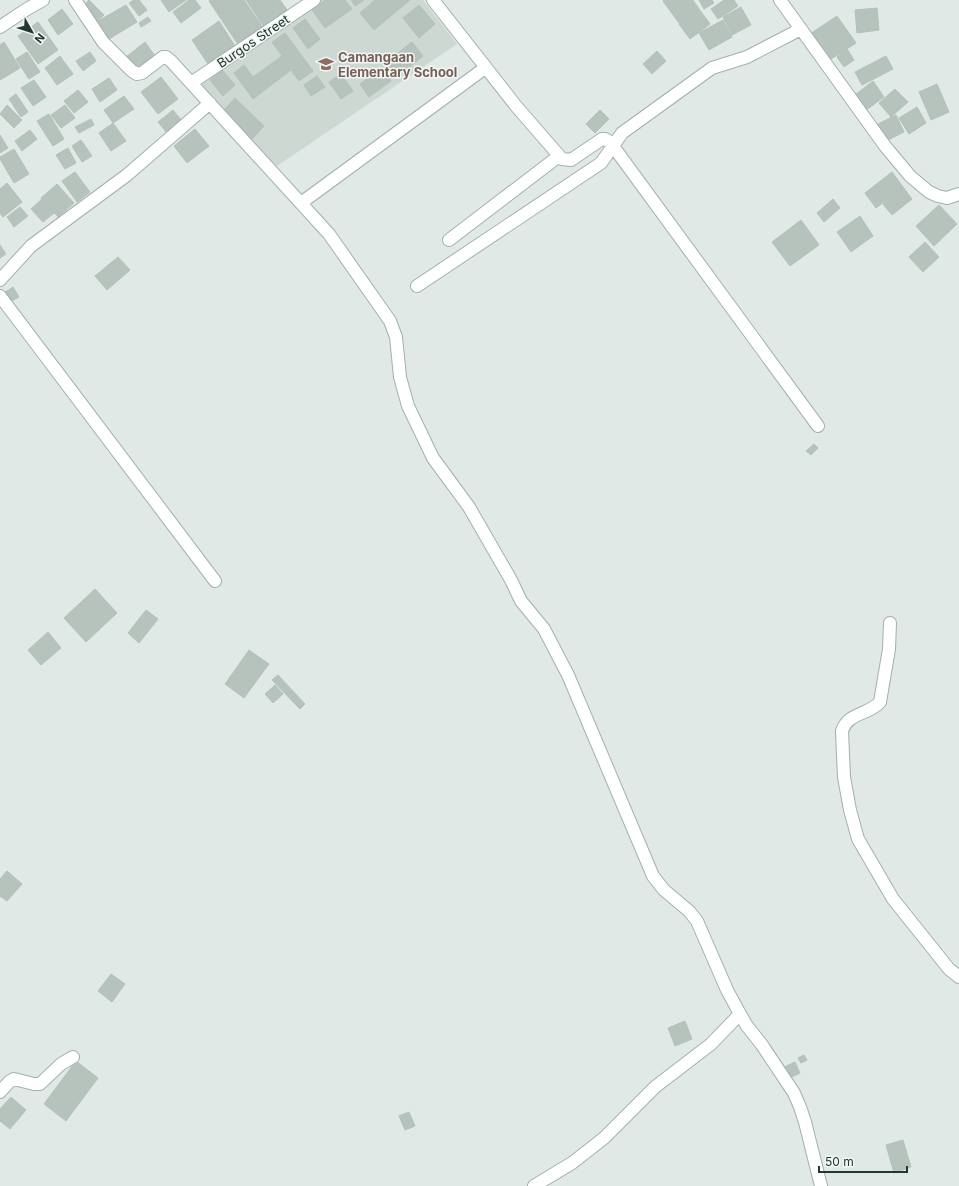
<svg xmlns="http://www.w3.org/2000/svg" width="959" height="1186" font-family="Inter,sans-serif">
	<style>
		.built { fill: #ced8d3 }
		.building { fill: #b6c3bd; stroke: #b3c1bb }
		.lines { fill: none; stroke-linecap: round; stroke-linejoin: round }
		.minor-casing { stroke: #a4b0ab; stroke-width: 14 }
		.minor { stroke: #fff; stroke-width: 12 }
		.labels { text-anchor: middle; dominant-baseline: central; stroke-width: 3; stroke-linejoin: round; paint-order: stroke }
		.street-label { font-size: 13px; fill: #233731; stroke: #f0f6f3 }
		.education-label { font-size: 13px; font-weight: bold; fill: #785e54; stroke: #f0f6f3; text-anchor: start }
	</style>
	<rect width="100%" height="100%" fill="#e0e9e5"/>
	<path class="built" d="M320 0H423L457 44 277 166 244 137 195 83Z"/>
	<path class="building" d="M89 0 104 15 97 21 83 6Z
		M134 0H139L147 10 139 16 129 3Z
		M161 0H186L169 12Z
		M189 0H195L201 8 181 23 173 12Z
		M211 0H244L264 29 239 46 209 1Z
		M246 0H280L290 14 266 30Z
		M325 0H345L352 9 325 28 312 10Z
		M351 0H364L355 6Z
		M375 0H410L374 30 360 13Z
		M664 0H693L699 9 679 23 663 1Z
		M699 0H712L714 3 704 9Z
		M724 0H734L738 6 718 19 711 9Z
		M126 5 137 22 109 39 98 21Z
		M419 5 435 24 419 38 403 18Z
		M741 7 751 25 732 35 723 17Z
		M877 8 879 30 857 33 855 10Z
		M62 9 73 24 58 35 48 20Z
		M699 9 710 24 690 39 679 24Z
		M837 16 856 43 828 61 810 34Z
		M148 17 151 21 141 27 139 23Z
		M305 19 320 39 308 49 293 28Z
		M723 20 732 37 709 50 699 33Z
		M219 21 235 46 208 64 192 40Z
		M38 22 58 50 38 64 18 36Z
		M285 33 313 71 299 81 291 70 253 99 234 73 244 65 253 77 282 56 272 42Z
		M4 42 20 68 0 80V45Z
		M145 42 155 56 137 71 126 57Z
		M412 42 423 56 396 78 384 64Z
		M847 49 854 60 844 67 837 57Z
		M657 51 666 61 652 74 643 64Z
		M27 52 40 72 29 79 16 59Z
		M90 52 96 61 83 71 76 61Z
		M60 56 73 74 57 85 45 68Z
		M886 56 893 69 862 85 855 72Z
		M382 68 391 81 369 97 360 84Z
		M222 70 235 85 223 96 210 80Z
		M341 74 353 91 341 99 329 82Z
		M317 76 325 87 311 96 304 85Z
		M161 77 178 99 158 114 141 92Z
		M109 78 117 90 100 102 92 89Z
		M34 80 46 97 33 106 21 88Z
		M873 81 884 97 866 110 855 95Z
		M937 84 949 112 931 120 919 92Z
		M895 89 908 102 891 117 879 103Z
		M78 90 88 102 74 113 64 101Z
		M16 94 28 112 21 117 9 99Z
		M124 96 134 109 113 123 104 110Z
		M235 98 264 126 252 139 222 112Z
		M7 105 22 120 14 128 0 114Z
		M65 105 75 118 61 128 51 115Z
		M917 107 926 123 909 134 899 118Z
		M173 110 182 121 167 133 158 122Z
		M600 110 609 119 595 133 586 124Z
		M49 114 64 139 53 146 37 121Z
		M896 115 904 132 886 141 878 124Z
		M91 119 94 125 79 133 75 127Z
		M113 123 126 141 111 151 99 133Z
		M195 129 209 146 187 163 174 146Z
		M30 130 37 139 22 151 15 141Z
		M0 135 8 148 0 153Z
		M81 140 92 156 82 162 72 146Z
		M68 148 76 163 65 169 56 155Z
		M14 149 29 174 14 183 0 159V157Z
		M75 172 90 192 77 202 62 181Z
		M892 172 903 187 876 208 865 193Z
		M7 183 22 202 3 217 0 213V189Z
		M57 184 74 203 58 217 41 198Z
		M903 187 912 199 892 215 883 204Z
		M42 199 54 213 43 222 31 209Z
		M833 199 840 208 824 222 817 213Z
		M939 205 957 224 934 246 916 226Z
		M20 207 28 216 14 227 7 217Z
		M860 216 873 236 851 252 837 232Z
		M801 220 819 245 790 266 772 242Z
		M925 242 939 257 923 272 909 257Z
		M0 245 6 254 0 258Z
		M118 257 130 270 107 290 95 276Z
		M13 287 19 297 10 302 4 293Z
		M814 444 818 448 811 455 806 451Z
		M95 589 117 613 86 642 64 618Z
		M146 610 158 619 139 643 128 633Z
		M48 632 61 648 41 665 28 650Z
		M249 650 269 664 244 698 225 684Z
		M278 675 305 704 300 709 272 680Z
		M275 685 283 694 273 703 265 694Z
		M7 871 22 884 7 901 0 896V879Z
		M111 974 125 984 112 1002 98 991Z
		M685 1021 692 1039 675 1046 668 1028Z
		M804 1055 807 1060 801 1063 798 1058Z
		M76 1061 98 1078 66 1121 44 1104Z
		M795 1062 800 1073 786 1080 780 1069Z
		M11 1097 26 1110 10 1129 0 1121V1109Z
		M409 1112 415 1126 405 1130 399 1116Z
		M903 1140 911 1167 894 1173 886 1145Z"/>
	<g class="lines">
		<defs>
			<path id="minor" d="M75 0 103 42 132 71 137 74 142 73 163 57H166L171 61 329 234 390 321 396 337 400 377 408 406 433 458 469 507 511 580 521 601 544 629 568 675 653 876 664 890 689 911 697 921 727 990 740 1014 747 1026 762 1045 794 1093 800 1107 805 1122 821 1186
				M433 0 516 106 562 159 571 160 602 139H605L610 142 818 426
				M780 0 885 146 910 176 929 192 938 196 947 198 959 194
				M0 27 27 9 43 0
				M191 83 314 0
				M301 203 485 68
				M449 240 559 156
				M0 280 31 246 127 175 210 103
				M417 286 601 163 622 133 712 68 747 57 801 29
				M0 296 215 581
				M890 623 889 649 880 702C869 715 848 712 842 731L844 777 850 810 858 839 893 899 949 969 959 977
				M0 1092 9 1082 14 1079 34 1084H40L61 1064 73 1057
				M534 1186 572 1163 590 1149 604 1138 655 1087 711 1044 740 1014"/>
		</defs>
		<use href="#minor" class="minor-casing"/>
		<use href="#minor" class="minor"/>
	</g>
	<defs>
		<symbol id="school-bare" viewBox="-9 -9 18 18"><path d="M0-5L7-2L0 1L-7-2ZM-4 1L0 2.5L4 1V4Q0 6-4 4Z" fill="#8d6e63" stroke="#f0f6f3" stroke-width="2.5" paint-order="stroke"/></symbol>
	</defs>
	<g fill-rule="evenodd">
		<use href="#school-bare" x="315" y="53" width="22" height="22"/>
	</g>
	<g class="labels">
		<g class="street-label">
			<text transform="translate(253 41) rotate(-34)">Burgos Street</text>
		</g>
		<g class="education-label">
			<text x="338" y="57">Camangaan<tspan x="338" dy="15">Elementary School</tspan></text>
		</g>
	</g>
	<g transform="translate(32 32) rotate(129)" stroke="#f0f6f3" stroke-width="3" paint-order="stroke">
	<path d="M0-3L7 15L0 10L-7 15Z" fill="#233731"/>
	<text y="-6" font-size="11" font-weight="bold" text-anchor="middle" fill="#233731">N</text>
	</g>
	<path d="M819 1166v6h88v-6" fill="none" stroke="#233731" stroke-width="2"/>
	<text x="825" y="1166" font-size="12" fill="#233731" stroke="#f0f6f3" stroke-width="3" paint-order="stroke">50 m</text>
</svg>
